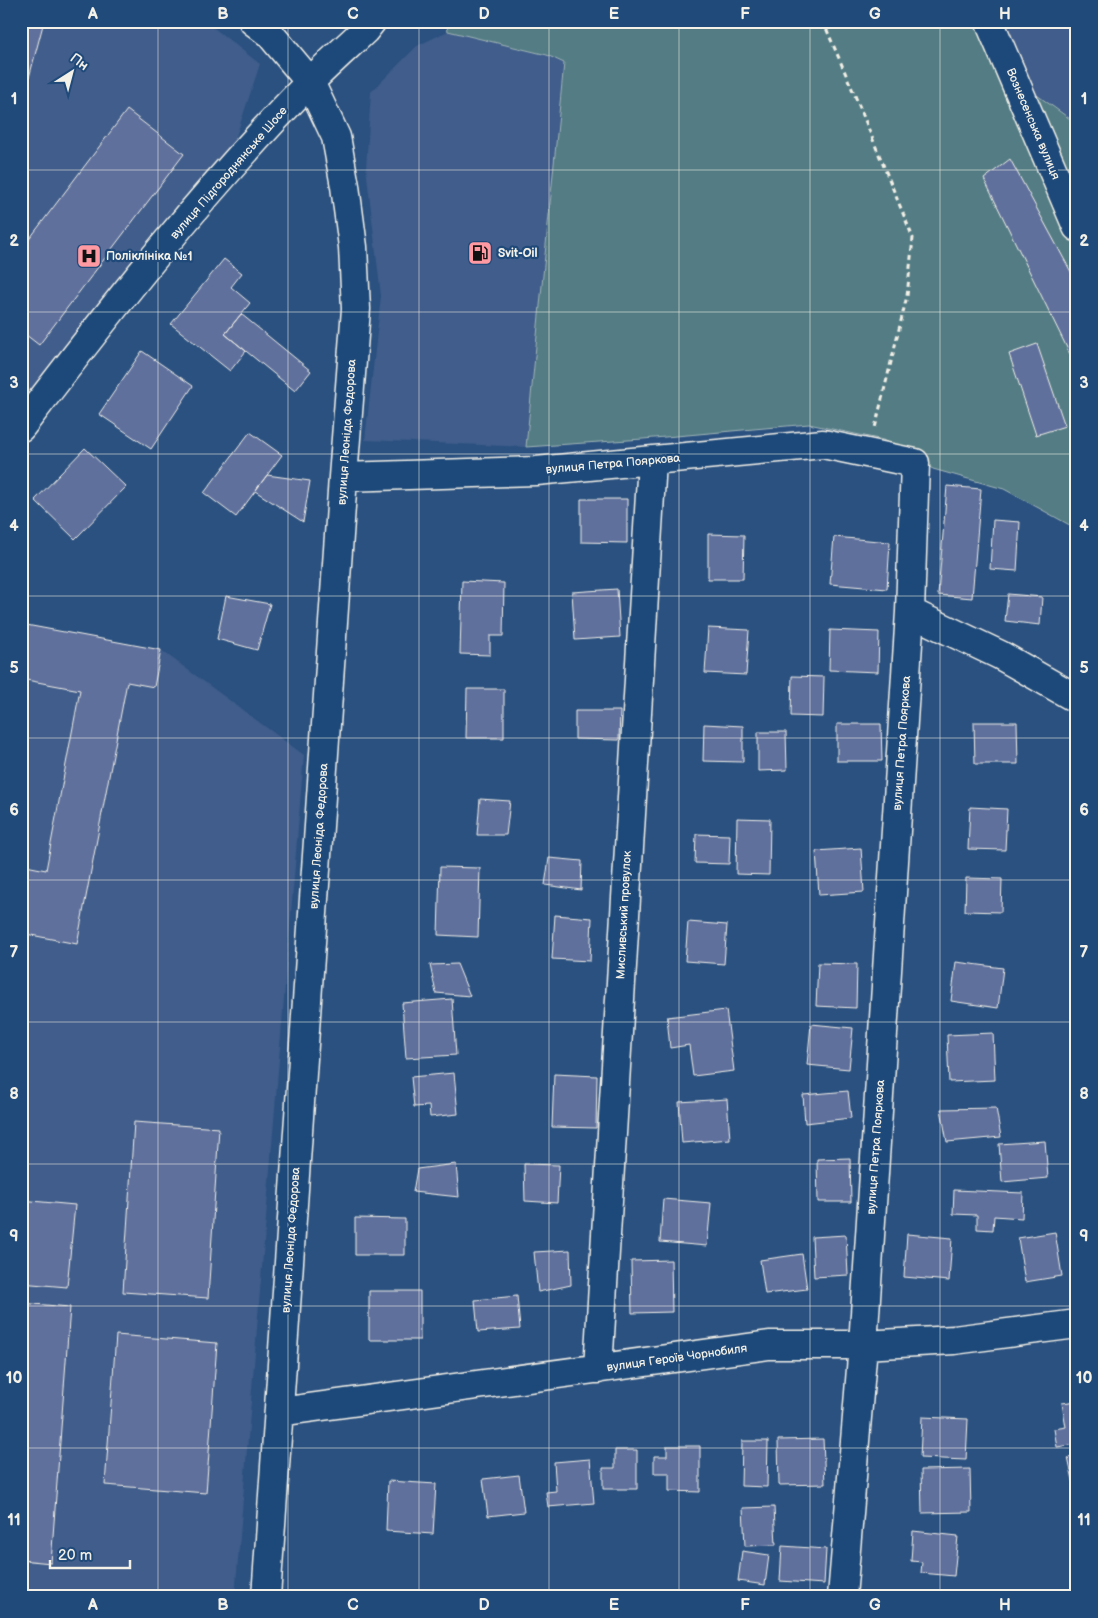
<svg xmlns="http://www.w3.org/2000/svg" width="1098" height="1618" font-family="'Balsamiq Sans',sans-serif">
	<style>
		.built { fill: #3f5d8b }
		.green { fill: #527c84; stroke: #a3b6b6 }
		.building { fill: #5f709d; stroke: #f4f1e8 }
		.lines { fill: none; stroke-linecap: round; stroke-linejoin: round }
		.minor-casing { stroke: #f4f1e8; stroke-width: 31 }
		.path { stroke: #f4f1e8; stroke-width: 3; stroke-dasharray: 5 4; stroke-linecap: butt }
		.minor { stroke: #1f4a7a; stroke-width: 28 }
		.grid { fill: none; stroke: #f4f1e8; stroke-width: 1; stroke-opacity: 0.55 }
		.labels { text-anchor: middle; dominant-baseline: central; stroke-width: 4.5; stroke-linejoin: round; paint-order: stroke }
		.street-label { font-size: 12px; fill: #f4f1e8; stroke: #1f4a7a }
		.poi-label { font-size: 12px; font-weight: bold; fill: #f4f1e8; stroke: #1f4a7a; text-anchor: start }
		.neatline { fill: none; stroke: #f4f1e8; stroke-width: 2 }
		.grid-label { font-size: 16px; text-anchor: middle; font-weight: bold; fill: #f4f1e8 }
	</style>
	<rect width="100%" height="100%" fill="#2b5180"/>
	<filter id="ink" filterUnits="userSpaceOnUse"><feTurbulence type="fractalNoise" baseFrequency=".02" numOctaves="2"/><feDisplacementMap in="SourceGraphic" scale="10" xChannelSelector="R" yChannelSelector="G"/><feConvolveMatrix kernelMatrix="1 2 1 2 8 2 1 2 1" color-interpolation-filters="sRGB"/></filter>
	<g filter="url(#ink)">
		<path class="built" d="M21 21H205L260 64 223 176 21 427Z
			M989 21H1077V124L1012 77Z
			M448 31 547 55 564 63 526 447 365 440 381 296 366 168 371 92 417 46Z
			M21 624 161 650 304 755 235 1597H21Z"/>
		<path class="green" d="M446 21H989L1012 77 1077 124V529L1004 489 933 469 883 440 809 424 643 439 526 447 564 63 547 55 448 31Z"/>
		<path class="building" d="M21 21H44L26 89 21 88Z
			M127 110 184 154 39 345 21 331V250Z
			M1010 159 1077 283V376L1070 354 984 179Z
			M224 259 242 273 231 287 250 303 225 334 246 351 230 371 171 324Z
			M241 314 311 371 295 391 225 334Z
			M1037 344 1065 426 1036 435 1009 354Z
			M142 351 193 386 151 449 99 414Z
			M250 432 282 455 236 517 204 493Z
			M85 448 126 487 75 539 35 500Z
			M267 475 310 481 303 522 255 491Z
			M947 486 981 489 972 598 938 595Z
			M581 499H627V543L581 542Z
			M993 520 1020 522 1017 571 990 569Z
			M708 534 744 535 743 579H708Z
			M834 537 890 542 887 589 830 584Z
			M462 581 504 583 503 636H490V655L460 654Z
			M617 589 620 637 575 640 572 592Z
			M1008 594 1042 597 1040 625 1005 621Z
			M226 596 270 604 257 650 217 639Z
			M21 624 161 650 154 687 127 682 77 944 21 933V865L46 870 80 690 21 679Z
			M708 628 749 630 746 675 705 673Z
			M830 630 879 632 878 672 829 670Z
			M792 676 824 677 823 717 791 716Z
			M467 689H504V738H466Z
			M575 711H620L619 740 575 739Z
			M974 722H1017L1018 764H975Z
			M704 724 743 726V762L703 761Z
			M837 724H881L882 761H837Z
			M758 732H786L787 770 758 771Z
			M480 799 510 801 506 835H477Z
			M970 807 1007 809 1005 850 968 849Z
			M737 818 770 819 769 875 736 874Z
			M696 834 730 835 729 864 695 863Z
			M861 848 864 892 819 895 816 851Z
			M549 858 582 861 581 890 545 885Z
			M440 867 480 868 478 937 438 935Z
			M966 878 1002 879 1001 912 965 911Z
			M555 915 592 918 590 961 552 959Z
			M688 922 727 925 724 964 685 961Z
			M956 962 1003 968 998 1008 951 1001Z
			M818 963 857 964 856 1008 816 1006Z
			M457 964 470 996 436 993 430 965Z
			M452 999 456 1055 406 1058 402 1003Z
			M726 1010 734 1071 693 1076 689 1045 670 1048 667 1017Z
			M811 1024 853 1028 849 1069 807 1065Z
			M993 1033 995 1080 949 1082 947 1035Z
			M454 1073 458 1114 430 1117 429 1106 414 1107 411 1077Z
			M554 1074 597 1076 596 1128 552 1127Z
			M848 1091 851 1118 805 1123 803 1095Z
			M727 1099 730 1139 682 1143 679 1102Z
			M996 1108 1001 1137 947 1142 941 1109Z
			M134 1122 219 1128 208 1298 123 1292Z
			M1045 1141 1048 1178 1002 1182 999 1144Z
			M850 1158 851 1202H818L817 1159Z
			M456 1164 459 1197 413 1192 417 1169Z
			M524 1164 559 1165 557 1203 525 1201Z
			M954 1190 1023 1193 1022 1218 994 1216 993 1230 977 1229V1215L953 1214Z
			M663 1199 711 1203 707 1246 660 1242Z
			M21 1200 75 1205 67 1287 21 1283Z
			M355 1218 405 1219V1255H355Z
			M1055 1232 1062 1276 1025 1282 1018 1238Z
			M907 1234 952 1238 949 1281 904 1277Z
			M846 1235 848 1275 814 1277 812 1237Z
			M570 1250 571 1285 538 1292 534 1252Z
			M802 1254 807 1289 765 1294 760 1260Z
			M671 1260 672 1312 632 1313 631 1261Z
			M369 1291H420V1340H369Z
			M517 1296 520 1329 478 1332 475 1300Z
			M21 1303 70 1307 51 1563 21 1560Z
			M116 1335 217 1343 206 1493 105 1485Z
			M1077 1401V1444L1057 1447 1054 1429 1066 1427 1062 1403Z
			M922 1417 968 1419 966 1460 920 1458Z
			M823 1439 825 1484 779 1485 778 1440Z
			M742 1441H768L767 1487 741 1486Z
			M667 1446H700V1492L669 1491V1473H654V1456H667Z
			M615 1450H637V1489H603V1468H615Z
			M1077 1456V1489H1075L1068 1458Z
			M590 1459 594 1503 548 1507 546 1492 556 1491 554 1462Z
			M970 1469 971 1512 922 1513 921 1470Z
			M519 1475 524 1512 488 1516 483 1479Z
			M388 1481 436 1484 433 1534 386 1531Z
			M774 1507 776 1545 745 1546 743 1508Z
			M913 1531 958 1536 954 1576 921 1573 922 1562 911 1561Z
			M782 1546 826 1549 824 1584 780 1581Z
			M742 1551 769 1555 765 1585 738 1581Z
			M430 1593V1597H410L409 1594Z"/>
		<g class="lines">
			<defs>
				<path id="minor" d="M253 21 270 34 310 82 336 137 345 186 353 247 356 309 343 477 266 1597
					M989 21 1077 227
					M21 427C112 308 205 189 310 82 328 64 347 47 365 30L372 21
					M343 477 536 471 823 444 915 463 910 612 863 1345 842 1597
					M910 612 1000 655 1077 699
					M598 1369 652 461
					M279 1412 769 1345H863L954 1340 1077 1324"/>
			</defs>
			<use href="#minor" class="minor-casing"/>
			<path class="path" d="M823 21 856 98 913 238 907 296 875 428"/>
			<use href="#minor" class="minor"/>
		</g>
	</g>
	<path class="grid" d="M158 21V1597M288 21V1597M419 21V1597M549 21V1597M679 21V1597M810 21V1597M940 21V1597M21 170H1077M21 312H1077M21 454H1077M21 596H1077M21 738H1077M21 880H1077M21 1022H1077M21 1164H1077M21 1306H1077M21 1448H1077"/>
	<defs>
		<symbol id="fuel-square" viewBox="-11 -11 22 22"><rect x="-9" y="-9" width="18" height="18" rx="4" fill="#ff9aa2" stroke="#1f4a7a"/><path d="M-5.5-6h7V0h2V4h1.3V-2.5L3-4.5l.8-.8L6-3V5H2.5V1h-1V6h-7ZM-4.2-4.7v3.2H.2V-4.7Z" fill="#111"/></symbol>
		<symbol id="hospital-square" viewBox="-11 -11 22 22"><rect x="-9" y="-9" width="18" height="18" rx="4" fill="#ff9aa2" stroke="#1f4a7a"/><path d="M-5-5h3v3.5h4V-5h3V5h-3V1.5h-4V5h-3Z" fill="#111"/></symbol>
	</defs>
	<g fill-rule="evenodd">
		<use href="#fuel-square" x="466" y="239" width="28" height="28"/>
		<use href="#hospital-square" x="75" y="242" width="28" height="28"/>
	</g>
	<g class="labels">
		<g class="street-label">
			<text transform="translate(1033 124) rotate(67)">Вознесенська вулиця</text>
			<text transform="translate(229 173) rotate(-49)">вулиця Підгороднянське Шосе</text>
			<text transform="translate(347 432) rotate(-86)">вулиця Леоніда Федорова</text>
			<text transform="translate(613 464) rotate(-5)">вулиця Петра Пояркова</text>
			<text transform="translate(902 743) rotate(-86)">вулиця Петра Пояркова</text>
			<text transform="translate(319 836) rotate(-86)">вулиця Леоніда Федорова</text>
			<text transform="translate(624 915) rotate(-87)">Мисливський провулок</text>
			<text transform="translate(876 1147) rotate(-86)">вулиця Петра Пояркова</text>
			<text transform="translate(291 1240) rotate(-86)">вулиця Леоніда Федорова</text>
			<text transform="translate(677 1358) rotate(-8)">вулиця Героїв Чорнобиля</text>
		</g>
		<g class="poi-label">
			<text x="498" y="253">Svit-Oil</text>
			<text x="106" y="256">Поліклініка №1</text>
		</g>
	</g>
	<rect width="1098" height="1618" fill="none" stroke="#1f4a7a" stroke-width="55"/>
	<g transform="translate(72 72) rotate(36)" stroke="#1f4a7a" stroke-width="4" paint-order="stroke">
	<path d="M0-4L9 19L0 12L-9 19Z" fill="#f4f1e8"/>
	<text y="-8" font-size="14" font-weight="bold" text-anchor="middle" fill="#f4f1e8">Пн</text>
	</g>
	<path d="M50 1560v8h80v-8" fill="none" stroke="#f4f1e8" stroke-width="2.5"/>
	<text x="58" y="1560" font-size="15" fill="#f4f1e8" stroke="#1f4a7a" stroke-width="4" paint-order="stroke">20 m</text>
	<rect x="28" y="28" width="1042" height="1562" class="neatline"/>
	<g class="grid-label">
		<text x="93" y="19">A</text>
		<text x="223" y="19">B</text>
		<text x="353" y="19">C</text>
		<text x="484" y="19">D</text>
		<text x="614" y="19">E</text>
		<text x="745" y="19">F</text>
		<text x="875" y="19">G</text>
		<text x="1005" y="19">H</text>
		<text x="14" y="104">1</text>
		<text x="1084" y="104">1</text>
		<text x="14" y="246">2</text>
		<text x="1084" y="246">2</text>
		<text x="14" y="388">3</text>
		<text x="1084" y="388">3</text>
		<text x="14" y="531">4</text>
		<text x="1084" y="531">4</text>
		<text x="14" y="673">5</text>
		<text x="1084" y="673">5</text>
		<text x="14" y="815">6</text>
		<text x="1084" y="815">6</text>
		<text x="14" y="957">7</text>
		<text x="1084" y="957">7</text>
		<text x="14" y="1099">8</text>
		<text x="1084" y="1099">8</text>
		<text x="14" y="1241">9</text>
		<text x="1084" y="1241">9</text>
		<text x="14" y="1383">10</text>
		<text x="1084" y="1383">10</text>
		<text x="14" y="1525">11</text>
		<text x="1084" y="1525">11</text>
		<text x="93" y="1610">A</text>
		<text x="223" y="1610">B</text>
		<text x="353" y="1610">C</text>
		<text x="484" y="1610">D</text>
		<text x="614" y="1610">E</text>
		<text x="745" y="1610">F</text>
		<text x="875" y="1610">G</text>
		<text x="1005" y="1610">H</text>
	</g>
</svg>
